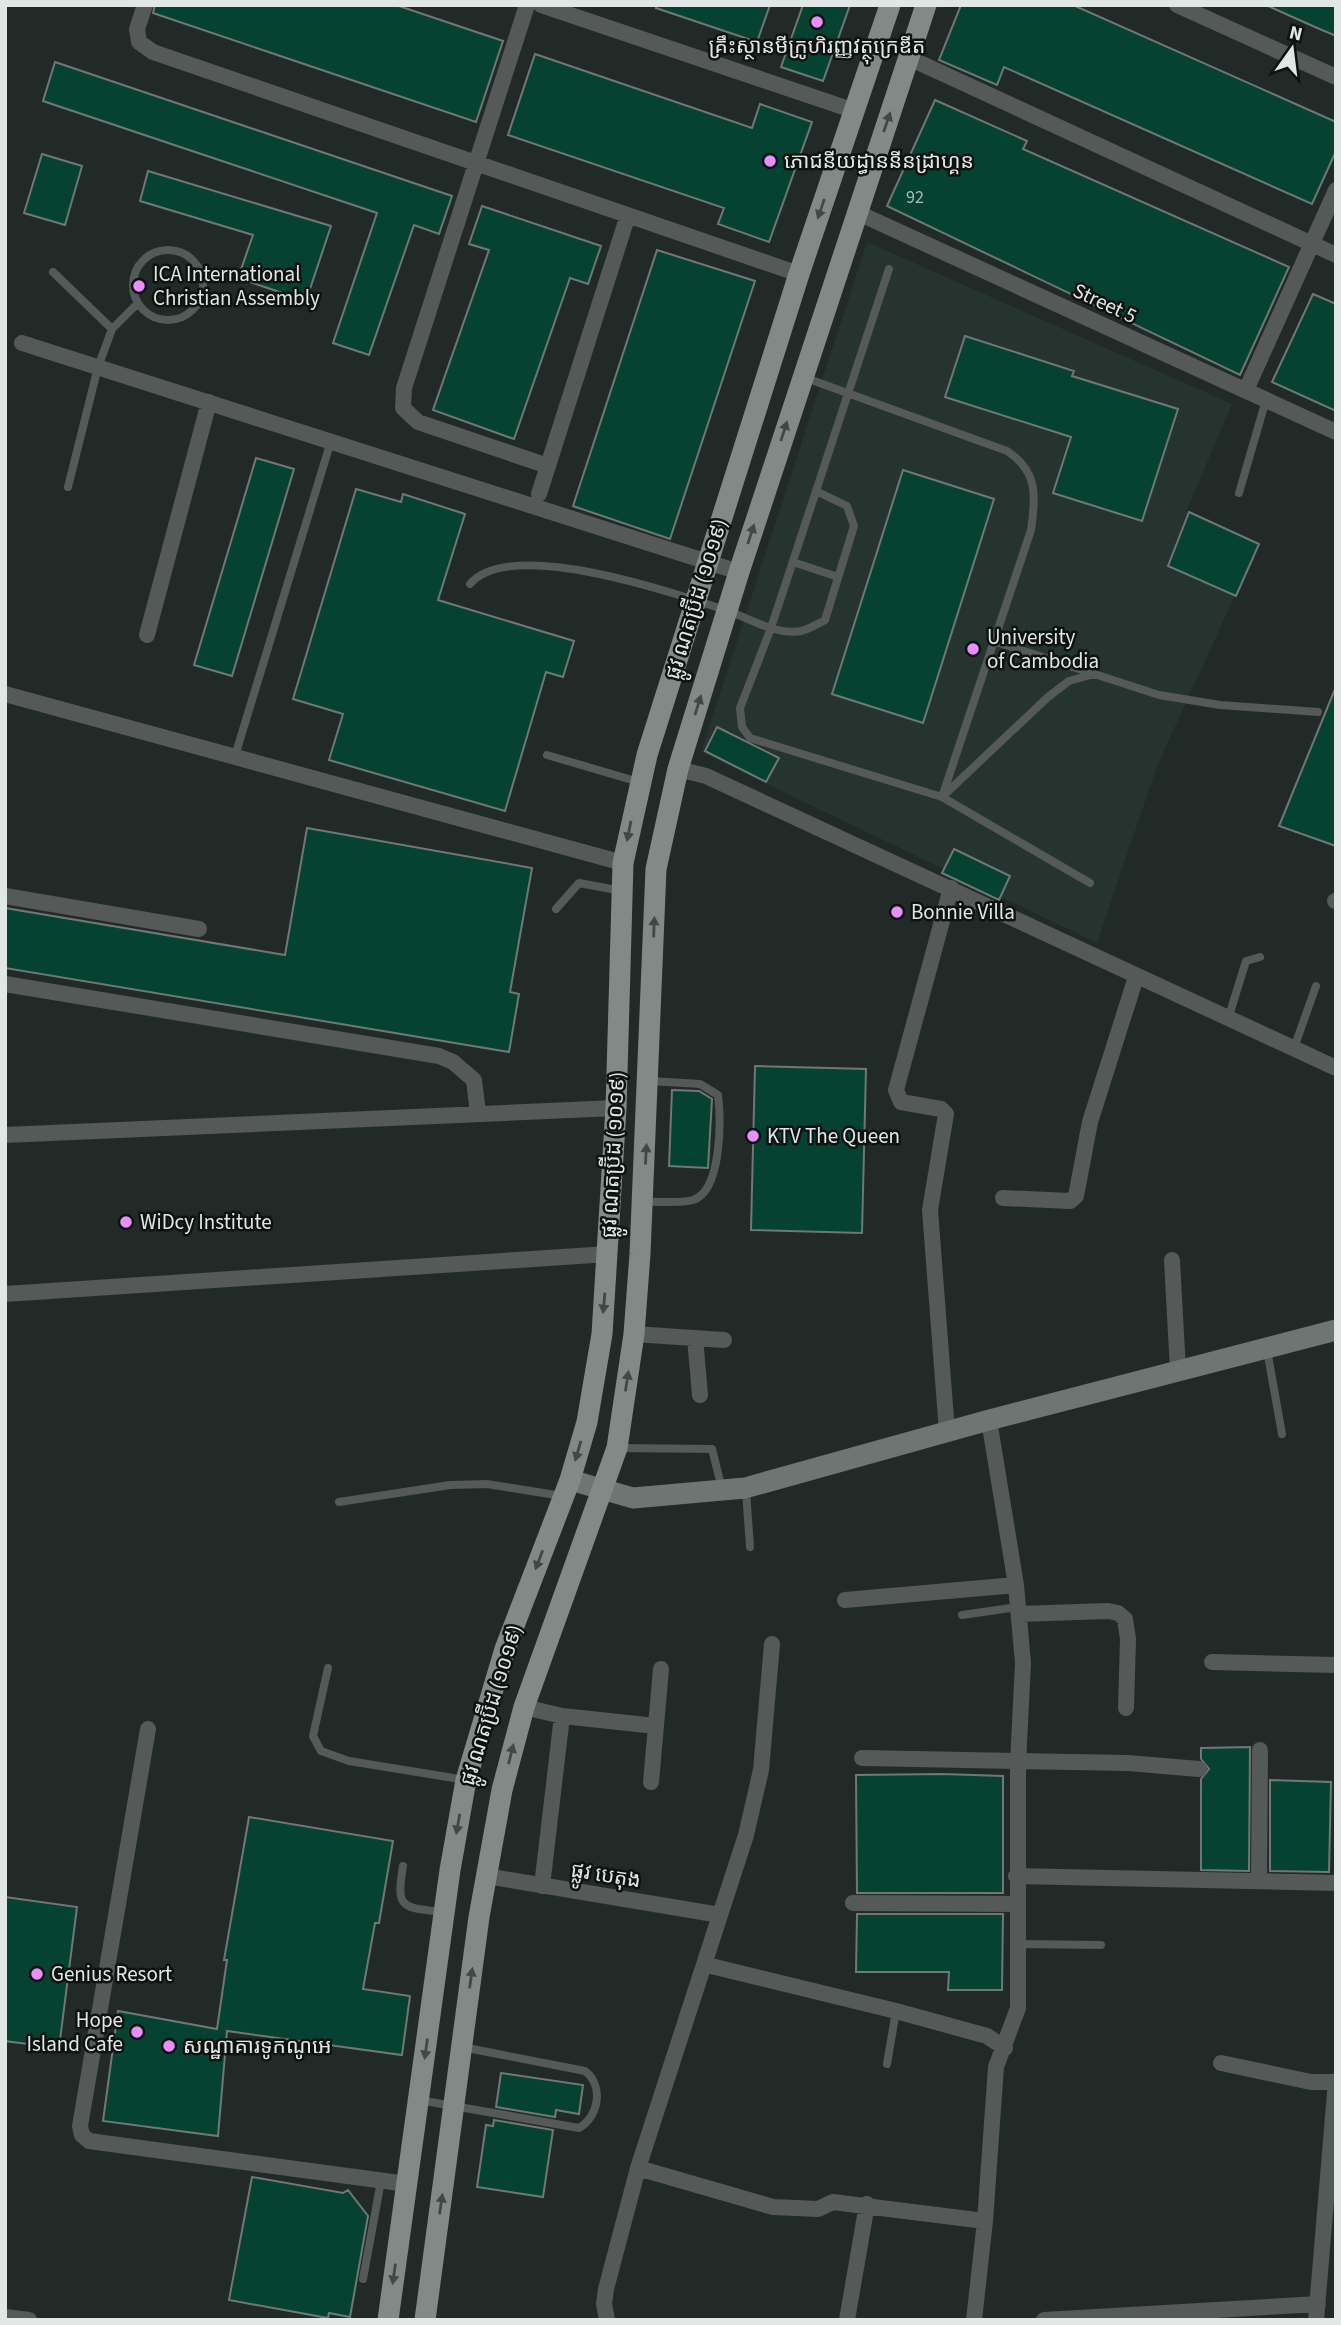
<svg xmlns="http://www.w3.org/2000/svg" width="1341" height="2325" font-family="'Source Sans 3','Noto Sans Khmer',sans-serif">
	<style>
		.built { fill: #25342e }
		.building { fill: #064231; stroke: #6f7874; stroke-width: 2 }
		.lines { fill: none; stroke-linecap: round; stroke-linejoin: round }
		.lane { stroke: #555957; stroke-width: 8 }
		.street { stroke: #555957; stroke-width: 16 }
		.secondary { stroke: #6e7572; stroke-width: 21 }
		.primary { stroke: #818a86; stroke-width: 21 }
		.oneway { fill: #424845 }
		.poi-dot { fill: #e88eff; stroke: #0e1210; stroke-width: 2.5 }
		.labels { text-anchor: middle; dominant-baseline: central; stroke-width: 5; stroke-linejoin: round; paint-order: stroke }
		.number-label { font-size: 18px; fill: #aabeb7 }
		.poi-label { font-size: 21px; fill: #e1e7e4; stroke: #0e1210; text-anchor: start }
		.street-label { font-size: 21px; fill: #e1e7e4; stroke: #0e1210 }
	</style>
	<rect width="100%" height="100%" fill="#222a27"/>
	<path class="built" d="M867 242 1232 404 1186 512 1258 545 1157 766 1097 943 701 752Z"/>
	<path class="building" d="M155 5H396L503 41 476 122 153 13Z
		M657 5H770L757 42 656 8Z
		M803 5H850L823 81 781 67Z
		M961 5H1073L1336 122V151L1312 204 1004 67 997 85 939 60Z
		M1266 5H1336V36L1315 27Z
		M535 54 752 128 760 104 812 122 769 242 718 224 724 208 508 135Z
		M55 62 452 196 439 234 414 225 369 355 333 343 377 213 43 101Z
		M935 100 1027 141 1023 149 1289 267 1240 375 887 206Z
		M42 154 82 166 65 225 24 213Z
		M148 171 331 226 306 301 238 278 253 235 140 201Z
		M482 206 601 246 588 284 570 278 514 439 433 410 489 250 469 244Z
		M657 250 755 281 670 539 573 506Z
		M1313 294 1336 304V411L1272 382Z
		M965 336 1074 371 1072 376 1178 409 1142 521 1053 493 1071 437 945 397Z
		M256 458 294 469 232 676 194 665Z
		M903 470 994 499 923 723 832 694Z
		M356 489 401 502 403 494 465 514 438 600 574 641 563 677 546 672 505 811 329 760 343 714 293 699Z
		M1189 512 1259 544 1236 596 1168 566Z
		M1335 689H1336V846L1279 826Z
		M717 727 779 758 766 782 705 751Z
		M307 828 532 868 510 992 519 994 509 1052 5 968V908L285 955Z
		M954 849 1010 876 999 900 942 873Z
		M755 1066 866 1069 862 1233 751 1230Z
		M672 1090 699 1091 712 1099 708 1168 669 1166Z
		M1250 1747 1249 1871 1201 1870V1779L1209 1769 1201 1759V1748Z
		M942 1774 1003 1776V1893H857L856 1775Z
		M1270 1780 1331 1782 1329 1872 1270 1871Z
		M249 1817 393 1841 379 1923H375L363 1989 410 1996 402 2055 227 2031 218 2136 103 2121 118 2011 217 2029 227 1960H224Z
		M5 1897 77 1907 59 2048 5 2041Z
		M1003 1914 1002 1990H948L949 1972H856L857 1914Z
		M501 2073 583 2085 579 2114 556 2110 555 2117 496 2107Z
		M494 2120 553 2130 543 2197 477 2187 486 2125 493 2126Z
		M252 2177 343 2193 348 2190 368 2216 350 2317 329 2313 328 2318 229 2300Z"/>
	<g class="lines">
		<path class="lane" d="M133 285a35 35 0 1 1 70 0a35 35 0 1 1-70 0Z
			M889 269 771 628 740 708 742 727 750 738 942 797 1090 883
			M53 272 112 329
			M806 378 1007 451C1038 471 1036 496 1031 530L942 797 1048 697 1069 681 1094 674
			M68 487 98 367 112 329 138 303
			M1239 493 1266 400
			M793 562 838 577
			M470 584C510 537 672 592 725 610 748 617 775 636 801 631 809 629 818 624 825 620L854 526 847 506 816 491
			M993 641 1159 695 1220 705 1318 712
			M547 755 639 782
			M235 756 331 441
			M556 909 579 883 622 891
			M1228 1019 1246 961 1260 957
			M1294 1048 1316 986
			M644 1202C659 1201 679 1204 693 1200 722 1191 721 1119 718 1095L700 1084 650 1081
			M1267 1350 1282 1434
			M619 1448 712 1449 722 1489
			M746 1491 750 1547
			M339 1502 450 1485 487 1484 562 1496
			M962 1615 1018 1607
			M328 1668 313 1736 321 1751 349 1761 466 1780
			M403 1866C396 1909 401 1907 442 1912
			M1018 1944 1101 1945
			M887 2064 896 2011
			M419 2100 579 2128C599 2117 604 2085 585 2071L462 2047
			M363 2279 381 2181"/>
		<path class="street" d="M145 5 137 29 139 42 153 52 799 274
			M527 5 404 388 403 408 418 422 548 466
			M541 5 855 111
			M1177 5 1336 77
			M909 58 1336 255
			M856 212 1336 432
			M22 343 739 572
			M1246 390 1336 190
			M539 494 628 215
			M147 635 209 402
			M5 694 623 863
			M678 769 706 776 1336 1068
			M5 896 199 929
			M1335 901H1336
			M5 984 439 1056 453 1062 474 1080 478 1113
			M5 1135 616 1108
			M1003 1198 1070 1201 1076 1196 1090 1122 1136 977
			M1172 1260 1178 1371
			M5 1294 608 1254
			M634 1334 724 1340
			M695 1338 700 1395
			M947 1432 930 1210 946 1114 941 1109 901 1102 896 1090 951 888
			M845 1600 1016 1585
			M1019 1614 1108 1611 1118 1613 1125 1619 1128 1639 1126 1708
			M1212 1662 1336 1665
			M524 1707 562 1716 656 1726
			M148 1729 80 2126 82 2135 89 2141 407 2184
			M862 1758 1128 1763 1199 1769
			M651 1782 661 1669
			M486 1876 720 1915
			M1016 1876 1336 1883
			M1259 1881 1260 1750
			M542 1886 562 1716
			M853 1903 1016 1904
			M707 1965 896 2011 987 2036 1005 2048
			M1221 2063 1311 2082H1336
			M638 2168 773 2207 818 2209 833 2202 985 2221
			M5 2317 29 2320
			M607 2320 604 2304 606 2289 638 2168 746 1835 761 1770 772 1644
			M847 2320 867 2204
			M974 2320 985 2221 996 2067 1018 2008V1763L1023 1663 1016 1585 989 1420
			M1044 2320 1318 2304
			M1316 2320 1336 2081"/>
		<path class="secondary" d="M570 1480 633 1498 745 1488 989 1420 1336 1330"/>
		<path class="primary" d="M388 2320 450 1870 466 1780 505 1649 570 1480 587 1422 602 1334 616 1108 623 863 647 755 799 274 890 5
			M425 2320 479 1917 502 1790 524 1707 617 1448 634 1334 640 1254 656 869 678 769 739 572 926 5"/>
	</g>
	<defs><path id="oneway-solid" d="M-6-.8H1V-3.2L6.5 0L1 3.2V.8H-6Z" transform="scale(1.75)"/></defs>
	<g class="oneway">
		<use href="#oneway-solid" transform="translate(887 122) rotate(-71)"/>
		<use href="#oneway-solid" transform="translate(821 209) rotate(109)"/>
		<use href="#oneway-solid" transform="translate(784 431) rotate(-72)"/>
		<use href="#oneway-solid" transform="translate(751 534) rotate(-72)"/>
		<use href="#oneway-solid" transform="translate(698 705) rotate(-73)"/>
		<use href="#oneway-solid" transform="translate(629 831) rotate(101)"/>
		<use href="#oneway-solid" transform="translate(654 927) rotate(-88)"/>
		<use href="#oneway-solid" transform="translate(646 1154) rotate(-87)"/>
		<use href="#oneway-solid" transform="translate(604 1303) rotate(95)"/>
		<use href="#oneway-solid" transform="translate(627 1381) rotate(-81)"/>
		<use href="#oneway-solid" transform="translate(578 1451) rotate(106)"/>
		<use href="#oneway-solid" transform="translate(539 1560) rotate(111)"/>
		<use href="#oneway-solid" transform="translate(511 1754) rotate(-76)"/>
		<use href="#oneway-solid" transform="translate(458 1824) rotate(100)"/>
		<use href="#oneway-solid" transform="translate(471 1978) rotate(-82)"/>
		<use href="#oneway-solid" transform="translate(426 2049) rotate(98)"/>
		<use href="#oneway-solid" transform="translate(441 2204) rotate(-82)"/>
		<use href="#oneway-solid" transform="translate(394 2274) rotate(98)"/>
	</g>
	<g class="poi-dot">
		<circle cx="817" cy="22" r="7"/>
		<circle cx="770" cy="161" r="7"/>
		<circle cx="139" cy="286" r="7"/>
		<circle cx="973" cy="649" r="7"/>
		<circle cx="897" cy="912" r="7"/>
		<circle cx="753" cy="1136" r="7"/>
		<circle cx="126" cy="1222" r="7"/>
		<circle cx="37" cy="1974" r="7"/>
		<circle cx="137" cy="2032" r="7"/>
		<circle cx="169" cy="2046" r="7"/>
	</g>
	<g class="labels">
		<g class="number-label">
			<text x="915" y="197">92</text>
		</g>
		<g class="poi-label">
			<text x="817" y="46" text-anchor="middle">គ្រឹះស្ថានមីក្រូហិរញ្ញវត្ថុក្រេឌីត</text>
			<text x="784" y="161">ភោជនីយដ្ធាននីនដ្រាហ្គន</text>
			<text x="153" y="274">ICA International<tspan x="153" dy="24">Christian Assembly</tspan></text>
			<text x="987" y="637">University<tspan x="987" dy="24">of Cambodia</tspan></text>
			<text x="911" y="912">Bonnie Villa</text>
			<text x="767" y="1136">KTV The Queen</text>
			<text x="140" y="1222">WiDcy Institute</text>
			<text x="51" y="1974">Genius Resort</text>
			<text x="123" y="2020" text-anchor="end">Hope<tspan x="123" dy="24">Island Cafe</tspan></text>
			<text x="183" y="2046">សណ្ឋាគារទូកណូអេ</text>
		</g>
		<g class="street-label">
			<text transform="translate(1105 303) rotate(25)">Street 5</text>
			<text transform="translate(696 599) rotate(-73)">ផ្លូវ ណតប្រ៊ីដ (១០១៩)</text>
			<text transform="translate(613 1155) rotate(-87)">ផ្លូវ ណតប្រ៊ីដ (១០១៩)</text>
			<text transform="translate(491 1705) rotate(-73)">ផ្លូវ ណតប្រ៊ីដ (១០១៩)</text>
			<text transform="translate(606 1875) rotate(9)">ផ្លូវ បេតុង</text>
		</g>
	</g>
	<rect width="1341" height="2325" fill="none" stroke="#e1e7e4" stroke-width="14"/>
	<g transform="translate(1292 49) rotate(14)" stroke="#0e1210" stroke-width="5" paint-order="stroke">
	<path d="M0-5L12 26L0 18L-12 26Z" fill="#e1e7e4"/>
	<text y="-10" font-size="19" font-weight="bold" text-anchor="middle" fill="#e1e7e4">N</text>
	</g>
</svg>
